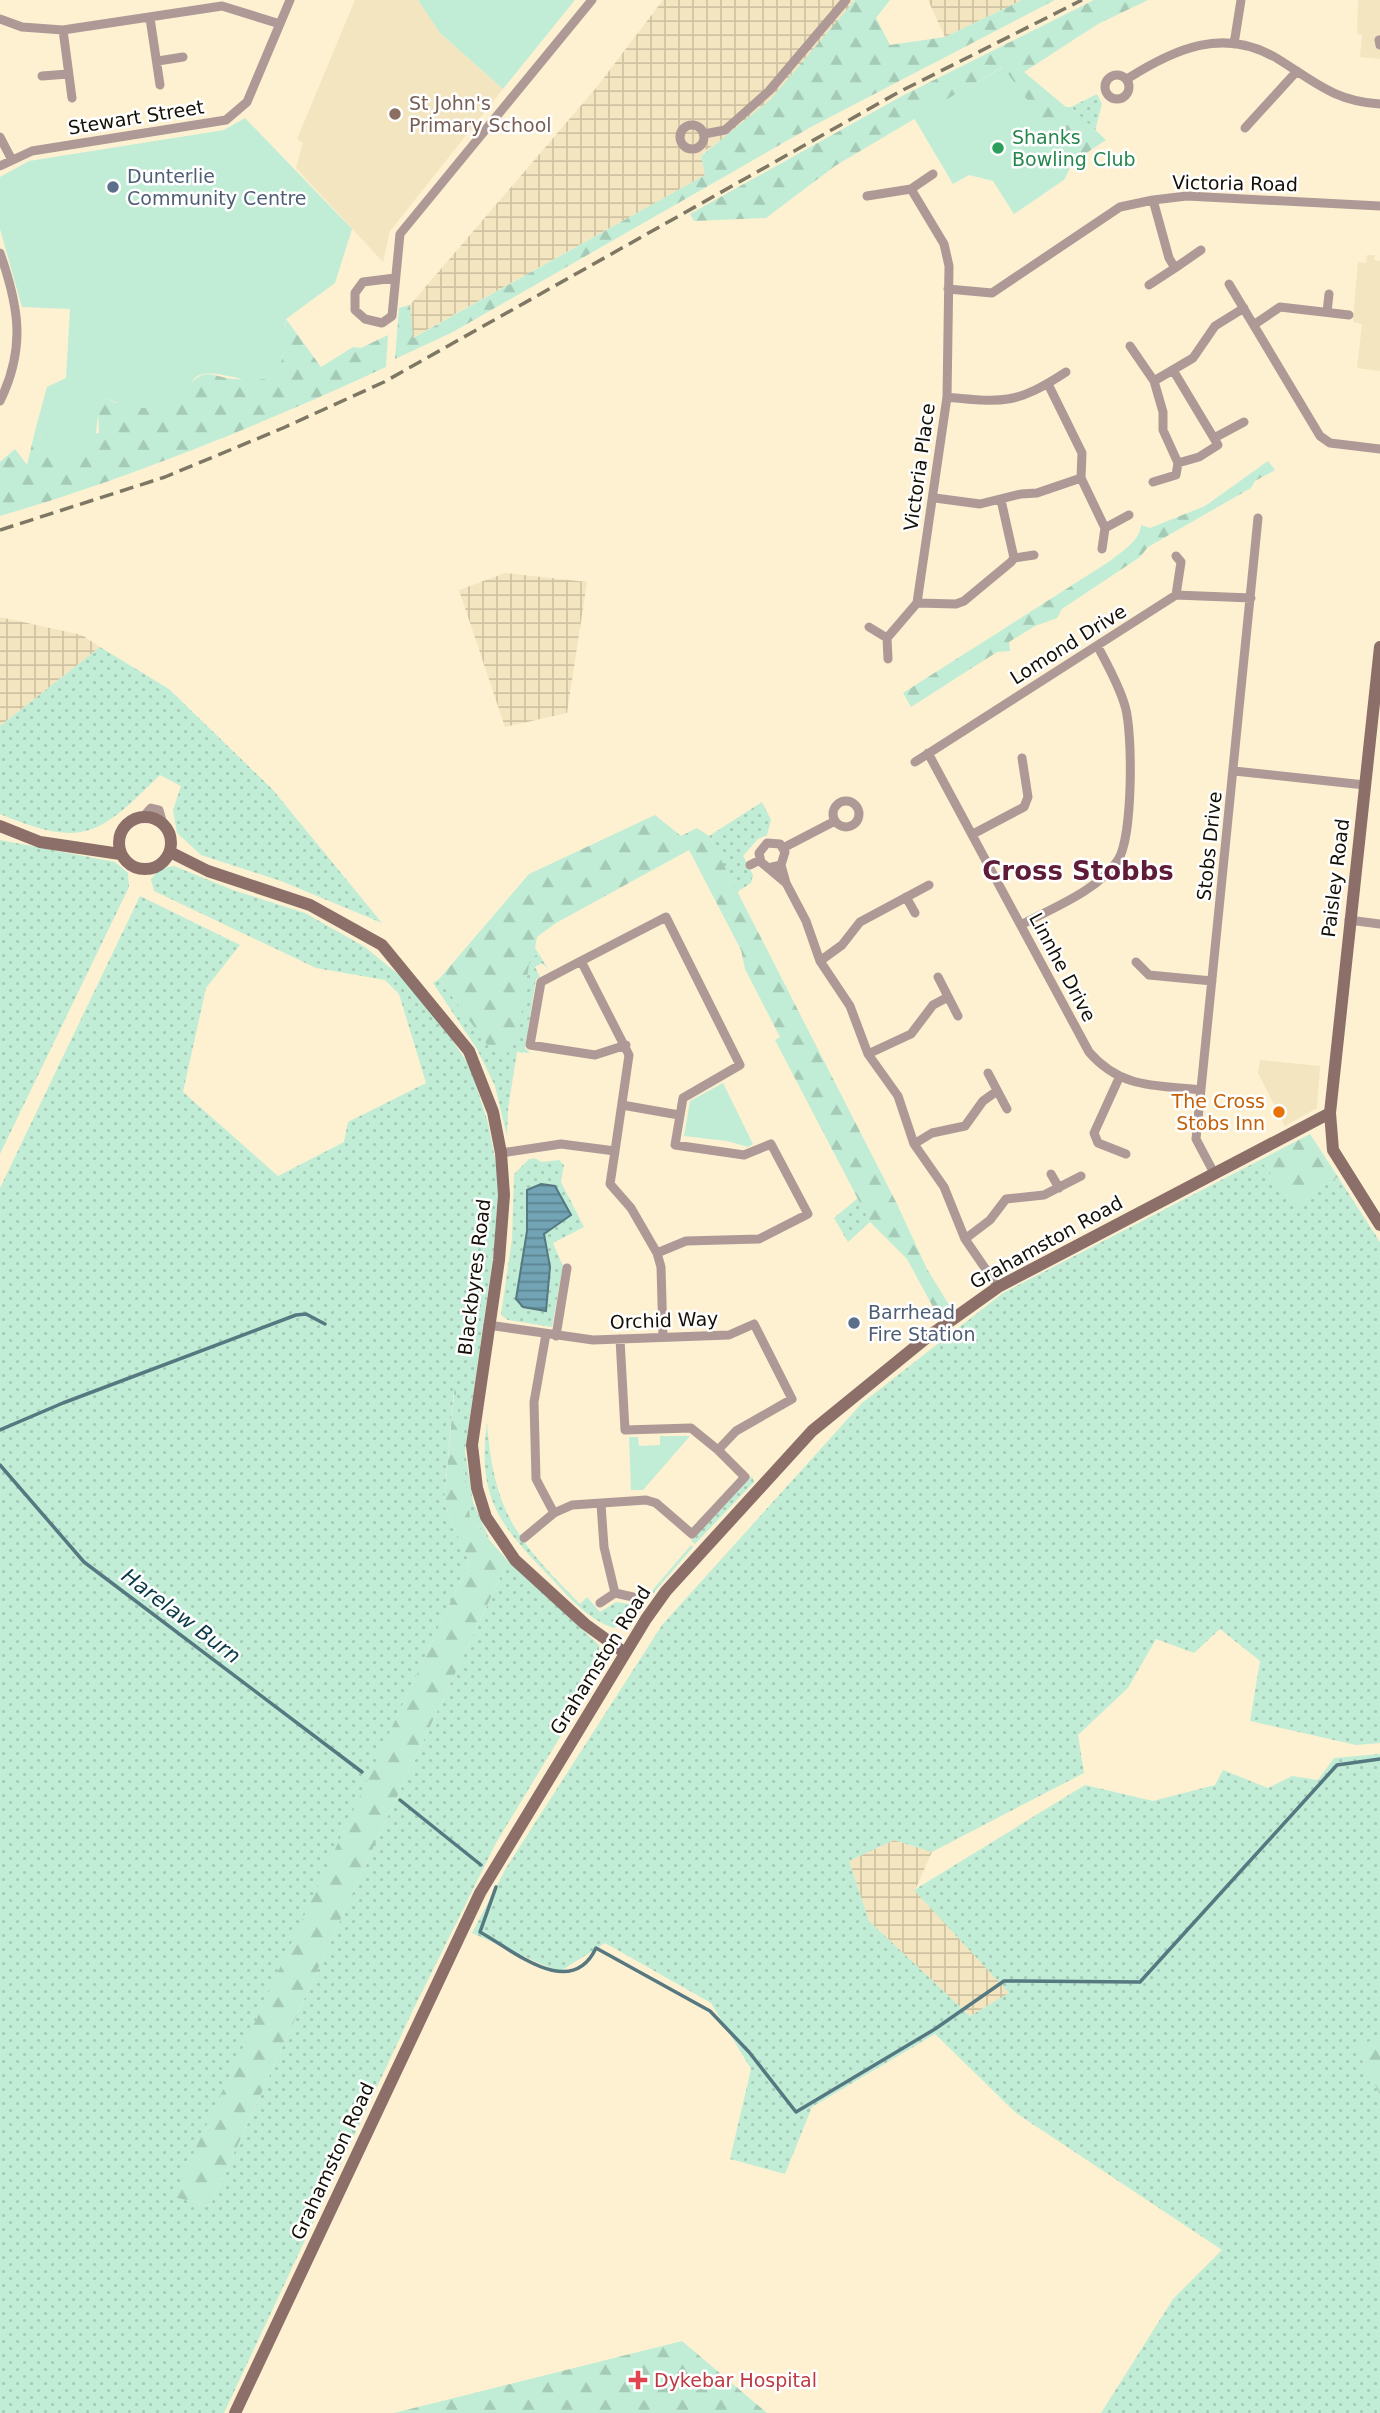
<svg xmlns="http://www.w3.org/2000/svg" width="1380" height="2413" font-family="'DejaVu Sans',sans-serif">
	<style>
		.built { fill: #f3e5bf }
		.industrial { fill: url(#industrial-grid) }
		.grass { fill: url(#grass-dots) }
		.forest { fill: url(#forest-firs) }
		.park { fill: #c1edd6 }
		.water { fill: url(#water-rules); stroke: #567880; stroke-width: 2 }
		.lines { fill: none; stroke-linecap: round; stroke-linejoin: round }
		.stream { stroke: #567880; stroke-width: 3.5 }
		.street { stroke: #af9996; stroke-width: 9 }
		.secondary { stroke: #8d6f6a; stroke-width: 12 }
		.rail { stroke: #7e7763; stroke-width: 3.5; stroke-dasharray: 14 7; stroke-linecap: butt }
		.education-dot { fill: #8d6e63; stroke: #fff; stroke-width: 2.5 }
		.leisure-dot { fill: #2e9e5b; stroke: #fff; stroke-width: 2.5 }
		.service-dot { fill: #5c6f8a; stroke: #fff; stroke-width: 2.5 }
		.food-dot { fill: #e8710a; stroke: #fff; stroke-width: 2.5 }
		.health-dot { fill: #e0444e; stroke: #fff; stroke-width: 2.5 }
		.labels { text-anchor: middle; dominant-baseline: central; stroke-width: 5; stroke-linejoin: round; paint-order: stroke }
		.education-label { font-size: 19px; fill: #785e54; stroke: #fff; text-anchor: start }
		.street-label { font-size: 19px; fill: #141006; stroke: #fff }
		.leisure-label { font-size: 19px; fill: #27864d; stroke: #fff; text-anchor: start }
		.service-label { font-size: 19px; fill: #4e5e75; stroke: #fff; text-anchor: start }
		.food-label { font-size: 19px; fill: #c56008; stroke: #fff; text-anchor: end }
		.health-label { font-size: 19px; fill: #be3a42; stroke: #fff; text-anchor: start }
		.water-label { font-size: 21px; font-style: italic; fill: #0b3a47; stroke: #fff }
		.district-label { font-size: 26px; font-weight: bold; fill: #5e1c38; stroke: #fff }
	</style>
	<defs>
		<pattern id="industrial-grid" width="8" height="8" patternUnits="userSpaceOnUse" patternTransform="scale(1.75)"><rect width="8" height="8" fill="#f3e5bf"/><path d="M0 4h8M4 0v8" fill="none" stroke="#cfc3a3"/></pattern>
		<pattern id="grass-dots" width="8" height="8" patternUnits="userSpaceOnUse" patternTransform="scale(1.75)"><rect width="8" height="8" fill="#c1edd6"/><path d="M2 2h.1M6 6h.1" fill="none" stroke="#a5cab6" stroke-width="1.8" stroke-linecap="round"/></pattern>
		<pattern id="forest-firs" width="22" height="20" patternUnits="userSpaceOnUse" patternTransform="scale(1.75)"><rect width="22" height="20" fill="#c1edd6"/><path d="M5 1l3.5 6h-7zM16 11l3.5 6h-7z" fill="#a5cab6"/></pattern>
		<pattern id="water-rules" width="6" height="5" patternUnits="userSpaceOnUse" patternTransform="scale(1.75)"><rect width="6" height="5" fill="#72a4b5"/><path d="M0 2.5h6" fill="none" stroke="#5c8491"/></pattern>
	</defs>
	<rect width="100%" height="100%" fill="#fdf1d2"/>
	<path class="built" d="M355 0H418L440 33 503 89 390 231 383 262 296 168 303 143 297 139Z
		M1358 0H1380V59L1360 57 1362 35 1357 34Z
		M1367 255H1375L1374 260 1380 261V371L1357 368 1362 324 1353 322 1358 262 1366 263Z
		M1260 1060 1320 1066 1317 1108 1285 1126 1258 1073Z"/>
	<path class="industrial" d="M663 0H855L770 100 727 136 705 151 701 156 705 175 412 338 410 305 596 88Z
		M928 0H1022L945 37Z
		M505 573 587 582 567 713 505 727 459 590Z
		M0 617 82 635 100 647 0 726Z
		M894 1840 932 1852 915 1890 1010 1993 970 2016 869 1921 849 1861Z"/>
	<path class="grass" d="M1097 94 1102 104 1095 131 1071 107Z
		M100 647 169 689 273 790 382 923 281 881 201 855 177 833 173 810 181 786 160 775C99 835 84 849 0 814V726Z
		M762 802 771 820 767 835 758 839 743 856 753 875 751 883 737 892 709 836Z
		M0 840 115 862 128 873 129 887 0 1154Z
		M174 866 233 890 305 913 365 947 405 980 443 1026 470 1067 488 1123 499 1179 494 1250 465 1451 473 1502 490 1540 470 1518 454 1389 444 1503 469 1562 174 2197 210 2206 379 1835 508 1561 599 1645 600 1671 496 1843 414 2008 224 2413H0V1188L140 896 240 945 206 988 183 1092 278 1176 344 1142 348 1122 426 1083 399 994 385 980 316 968 154 891 151 880 158 869Z
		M539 954 548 969 542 963 535 967 540 977 536 979 525 1048 530 1053 517 1052 508 1109 507 1136 495 1086 477 1049 433 983 439 979 463 1011 524 991 530 957Z
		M534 1158 542 1162 559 1160 564 1165 561 1182 584 1227 553 1243 563 1266 552 1327 508 1320 501 1315 512 1239 514 1174 528 1160Z
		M1260 1160 1296 1204 1338 1177 1380 1242V1743L1356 1745 1250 1721 1260 1661 1220 1629 1194 1653 1156 1639 1128 1688 1078 1735 1084 1773 932 1852 894 1840 849 1861 869 1921 970 2016 1009 1993 914 1890 1085 1785 1153 1801 1215 1785 1223 1770 1268 1788 1292 1776 1318 1780 1334 1758 1380 1754V2413H1101L1173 2299 1222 2250 1016 2113 935 2034 812 2107 785 2174 730 2159 751 2069 711 2003 605 1943 559 1972 472 1933 506 1868 662 1625 862 1403 1003 1293Z
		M858 1198 870 1222 848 1242 834 1218Z
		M487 1423C494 1514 518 1541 580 1604L587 1597 600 1612 616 1602 635 1605 637 1598 644 1600 691 1545 693 1547 626 1625 613 1628C589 1619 572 1601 555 1582 503 1529 476 1501 487 1423Z
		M752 1476 754 1482 695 1544 691 1541Z"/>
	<path class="forest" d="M855 0H890L876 18 890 45 945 37 1022 0H1055L811 127 453 332 395 359 399 308 410 305 413 338 705 175 701 156 770 100Z
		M1094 0H1148L1098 24 1024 72 1066 107H1071L1106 140 1073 162 1002 67 835 166 766 218 694 221 690 214 902 96Z
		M286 319 321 367 353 347 361 348 388 335 386 367C260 425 133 477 0 516V462L15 449 27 465 36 427 43 443 99 433 98 410 105 398 116 403 185 391C206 360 215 382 244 379 255 378 272 364 283 358Z
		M1268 461 1275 470 1255 481 1251 488 1148 547 1140 557 1062 609 1057 618 1035 626 1009 642 1010 651 997 652 911 707 903 693 1110 561C1122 551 1140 541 1141 525L1150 528 1205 506Z
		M655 815 681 836 697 828 709 836 897 1204 927 1269 951 1308 939 1318 907 1259 870 1222 775 1040 780 1037 745 969 741 950 689 850 556 923 537 937 535 948 539 954 530 958 519 1030 505 1057 491 1050 439 979 529 874Z
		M1310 1134 1338 1177 1296 1205 1260 1160Z
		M455 1383 470 1518 508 1561 379 1835 210 2206 173 2197 469 1562 444 1503Z
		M1380 2035V2094L1356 2049Z
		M682 2341 767 2413H394Z"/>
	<path class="park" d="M418 0H575L503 89 440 33Z
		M1003 67 1073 162 1064 180 1014 214 993 181 969 175 953 184 914 118Z
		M245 118 352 229 335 283 286 319C284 334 287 360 276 371 257 392 227 370 204 374 193 375 192 384 185 391 160 415 133 410 105 398 86 429 114 448 59 455L43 443 36 427 47 387 66 378 70 309 22 307 0 229V177L29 161 224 130Z
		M723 1083 753 1144 748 1147 727 1141 684 1136 690 1101Z
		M660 1436H690L643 1490H631L629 1437H638L639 1446 660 1445Z"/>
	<path class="water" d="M541 1184 555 1186 571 1215 544 1234 550 1267 546 1311 523 1307 516 1299 527 1231V1190Z"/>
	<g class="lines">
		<path class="stream" d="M0 1430 63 1403 296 1315 306 1314 325 1324
			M0 1465 84 1562 362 1772
			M400 1800 481 1865
			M496 1887 480 1932C514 1951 571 2001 596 1948L710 2011 749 2052 796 2112 935 2029 1004 1981 1140 1982 1337 1765 1380 1759"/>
		<path class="street" d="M150 18 160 85
			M0 19 22 27 63 30 222 6 280 24
			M63 30 72 98
			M1379 40 1380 45
			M1234 44 1241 0
			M158 61 183 57
			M1105 87a12 12 0 1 1 24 0a12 12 0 1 1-24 0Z
			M42 76 68 74
			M1127 79C1174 49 1224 26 1278 59 1315 82 1334 101 1380 104
			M680 137a12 12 0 1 1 24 0a12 12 0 1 1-24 0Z
			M1245 128 1297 71
			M704 134 725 130 769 91 846 0
			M0 137 12 160
			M0 166 32 151 226 120 247 102 290 0
			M911 189 933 174
			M867 196 911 189 944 244 949 266 947 397 917 603 887 638 869 627
			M0 253C19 307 26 348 0 401
			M1175 268 1201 250
			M395 278 363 282 355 293V310L365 319 382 323 392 316 400 234 592 0
			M1229 284 1320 436 1330 443 1380 449
			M1149 285 1175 268 1169 258 1153 200
			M948 289 992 293 1120 207 1153 200 1187 196 1380 206
			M1327 312 1329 294
			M1255 324 1280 307 1349 315
			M1130 346 1154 381
			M1173 370 1218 445 1199 457 1178 463 1163 430V412L1154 381 1193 358 1215 326 1244 308
			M1048 384 1082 453 1081 478 1105 528 1102 549
			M947 397C1004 403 1017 404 1066 372
			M1214 438 1244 422
			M1153 482 1176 475 1178 463
			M935 498 980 504 1021 494 1037 493 1081 478
			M1105 528 1129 515
			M1176 556 1181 562 1176 595
			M1014 558 1034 555
			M917 603 956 604 964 601 1011 562 1014 558 1001 500
			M887 638 888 659
			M928 753 1089 1052C1121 1089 1156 1085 1201 1090
			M915 762 1176 595 1251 598
			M1234 771 1365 785
			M833 814a13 13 0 1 1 26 0a13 13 0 1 1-26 0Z
			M143 817 151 808 159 810 163 824
			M973 834 1024 807 1028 797 1022 758
			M783 848 835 821
			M750 865 760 860
			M768 868 781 865 785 852 780 844 767 843 759 853 761 862 786 883 781 865
			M786 883 806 921 820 961 850 1006 868 1054 898 1096 914 1144 944 1187 965 1239 998 1287
			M906 897 915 913
			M1349 920 1380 924
			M1021 925C1052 908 1098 891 1118 860 1133 837 1133 732 1125 706 1119 685 1108 666 1098 647
			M581 961 541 982 530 1045 595 1055 626 1045
			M820 961 842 945 860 922 929 885
			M1136 962 1149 975 1212 981
			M938 977 958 1016
			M868 1054 911 1034 933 1005 948 997
			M988 1073 1007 1109
			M1119 1078 1094 1133 1098 1143 1126 1154
			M622 1105 679 1115
			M914 1144 932 1133 965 1126 983 1101 997 1091
			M501 1153 561 1144 615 1151 629 1055 581 961 666 917 740 1065 683 1098 675 1145 744 1155 771 1144 808 1214 759 1239 686 1241 657 1253 631 1208 610 1184 615 1151
			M1214 1173 1196 1139 1258 518
			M1051 1174 1059 1188
			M965 1239 990 1220 1006 1199 1044 1195 1081 1176
			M657 1253 661 1267 663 1337
			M488 1325 593 1340 729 1335 754 1324 792 1399 736 1431 718 1450 745 1477 692 1534 656 1503 646 1500 572 1505 554 1513 536 1479 534 1402 546 1334
			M556 1336 567 1268
			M620 1339 625 1430 691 1428 718 1450
			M601 1504 604 1547 615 1593
			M524 1538 554 1513
			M600 1603 615 1593 633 1597"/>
		<path class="secondary" d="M1380 647 1330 1113 1333 1150 1380 1225
			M119 843a26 26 0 1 1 52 0a26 26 0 1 1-52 0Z
			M0 826 40 842 120 854
			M170 852 208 871 310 905 382 945 469 1051 493 1112 501 1153 504 1195 499 1260 472 1445 477 1488 486 1517 515 1560 585 1624 625 1653
			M235 2413 480 1893 646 1619 666 1591 812 1431 925 1339 998 1287 1330 1113"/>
		<path class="rail" d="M0 530 165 477 283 428 384 382 899 92 1082 0"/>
	</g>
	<circle class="education-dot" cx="395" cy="114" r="7"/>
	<circle class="leisure-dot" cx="998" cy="148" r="7"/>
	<g class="service-dot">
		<circle cx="113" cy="187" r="7"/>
		<circle cx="854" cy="1323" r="7"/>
	</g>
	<circle class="food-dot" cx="1279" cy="1112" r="7"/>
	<path class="health-dot" d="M634.5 2369.5h7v7h7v7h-7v7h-7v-7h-7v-7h7z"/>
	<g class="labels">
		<g class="education-label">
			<text x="409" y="103">St John's<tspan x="409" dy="22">Primary School</tspan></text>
		</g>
		<g class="street-label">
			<text transform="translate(136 117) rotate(-9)">Stewart Street</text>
			<text transform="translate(1235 183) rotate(1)">Victoria Road</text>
			<text transform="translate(919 467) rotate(-82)">Victoria Place</text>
			<text transform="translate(1068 644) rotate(-32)">Lomond Drive</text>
			<text transform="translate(1209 846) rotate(-84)">Stobs Drive</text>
			<text transform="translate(1335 878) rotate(-83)">Paisley Road</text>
			<text transform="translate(1063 967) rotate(62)">Linnhe Drive</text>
			<text transform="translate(1046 1242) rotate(-29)">Grahamston Road</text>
			<text transform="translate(474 1277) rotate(-83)">Blackbyres Road</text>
			<text transform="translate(664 1320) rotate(-2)">Orchid Way</text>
			<text transform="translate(600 1660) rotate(-58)">Grahamston Road</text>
			<text transform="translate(332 2161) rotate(-65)">Grahamston Road</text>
		</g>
		<g class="leisure-label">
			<text x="1012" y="137">Shanks<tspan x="1012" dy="22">Bowling Club</tspan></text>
		</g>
		<g class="service-label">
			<text x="127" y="176">Dunterlie<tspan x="127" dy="22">Community Centre</tspan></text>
			<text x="868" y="1312">Barrhead<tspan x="868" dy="22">Fire Station</tspan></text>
		</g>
		<g class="food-label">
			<text x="1265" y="1101">The Cross<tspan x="1265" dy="22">Stobs Inn</tspan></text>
		</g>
		<g class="health-label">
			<text x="654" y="2380">Dykebar Hospital</text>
		</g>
		<g class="water-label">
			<text transform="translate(181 1616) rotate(37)">Harelaw Burn</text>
		</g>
		<g class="district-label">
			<text x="1078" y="871">Cross Stobbs</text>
		</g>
	</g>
</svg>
